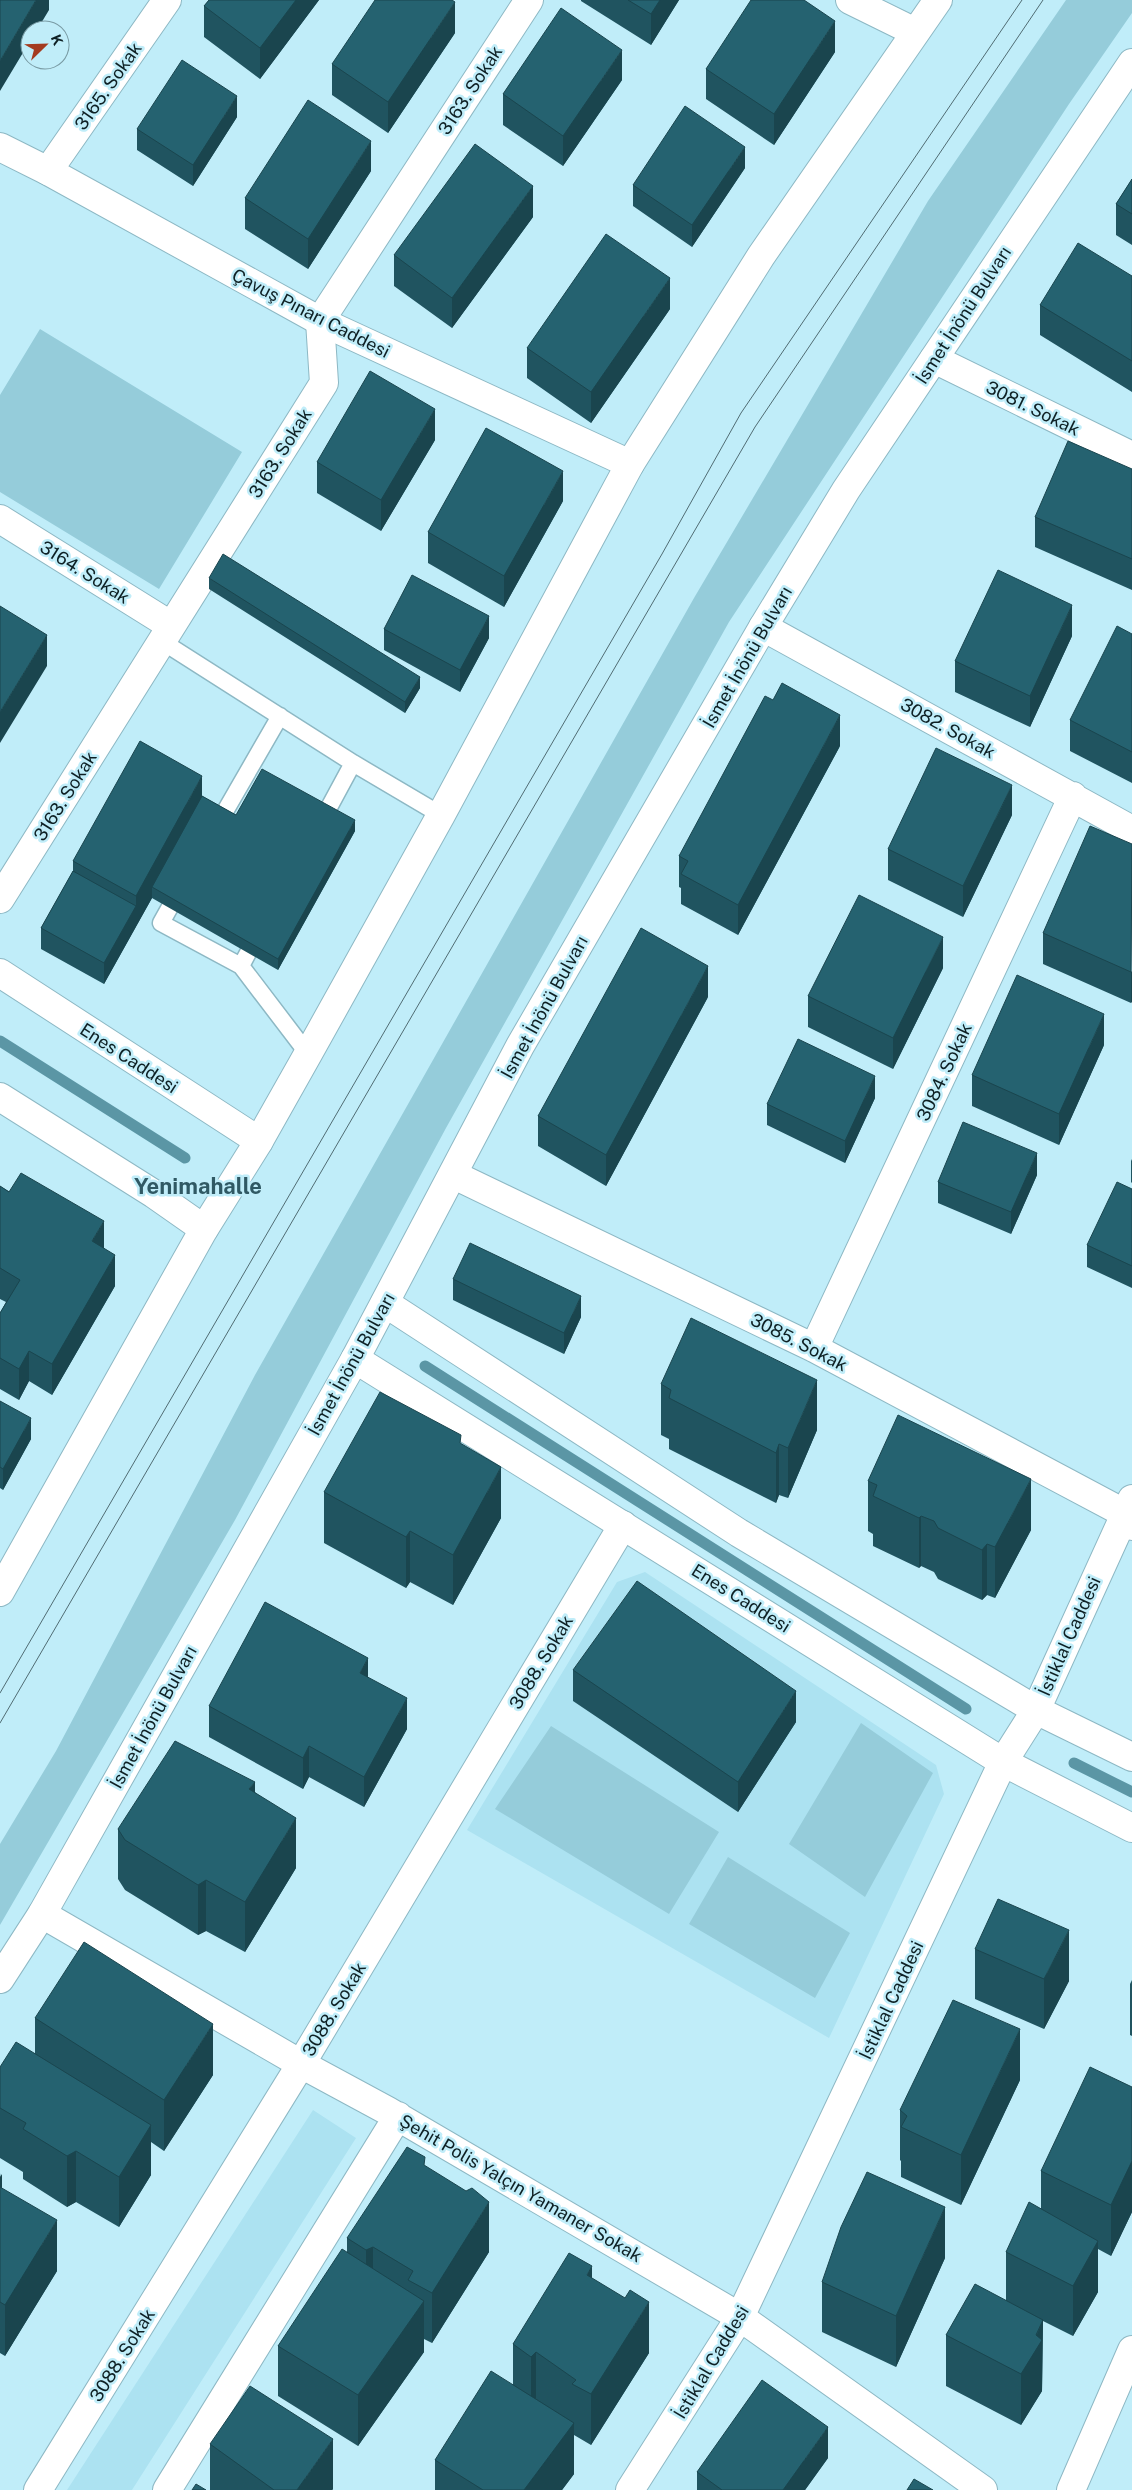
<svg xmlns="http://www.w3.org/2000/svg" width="1132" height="2490" font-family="'Public Sans',sans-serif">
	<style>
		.built { fill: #ace2f1 }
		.green { fill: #95ccda }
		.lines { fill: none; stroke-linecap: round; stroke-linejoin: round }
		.stream { stroke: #5b96a5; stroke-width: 11 }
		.lane-casing { stroke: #8db8c4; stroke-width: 19 }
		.street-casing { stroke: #8db8c4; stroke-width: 30 }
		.secondary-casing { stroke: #8db8c4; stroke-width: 30 }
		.primary-casing { stroke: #8db8c4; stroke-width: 30 }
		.lane { stroke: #fff; stroke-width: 16 }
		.street { stroke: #fff; stroke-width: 28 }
		.secondary { stroke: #fff; stroke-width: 28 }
		.primary { stroke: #fff; stroke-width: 28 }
		.tram { stroke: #506c73; stroke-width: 1 }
		.wall { fill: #205460 }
		.shaded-wall { fill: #1a454e }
		.building { fill: #256270; stroke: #1a454e }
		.labels { text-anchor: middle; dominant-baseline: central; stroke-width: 5; stroke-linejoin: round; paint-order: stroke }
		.street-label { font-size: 18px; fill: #0e2024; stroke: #c0edf9 }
		.district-label { font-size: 22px; font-weight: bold; fill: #305964; stroke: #c0edf9 }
	</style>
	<rect width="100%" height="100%" fill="#c0edf9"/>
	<path class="built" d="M645 1572 936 1765 944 1794 829 2038 467 1830 617 1582Z
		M313 2110 356 2138 132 2490H67Z"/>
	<path class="green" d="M1066 0H1132V13L1069 104 729 622 446 1128 235 1520 0 1925V1844L56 1751 255 1375 694 598 928 201Z
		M40 329 242 452 159 589 0 492V395Z
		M861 1723 933 1773 865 1897 789 1844Z
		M551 1726 719 1832 669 1914 495 1809Z
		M728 1857 850 1933 815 1998 689 1924Z"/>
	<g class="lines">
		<path class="stream" d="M0 1041 185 1158
			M425 1366 966 1709
			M1074 1763 1132 1792"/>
		<defs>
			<path id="lane" d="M163 642 353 763
				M319 826 353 763 441 815
				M216 827 280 716
				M180 889 161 923 241 966
				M258 934 241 966 308 1054"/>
			<path id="street" d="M850 0 915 32
				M48 171 167 0
				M934 359 1132 456
				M0 519 170 625
				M763 627 1132 830
				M0 899 324 383 320 321 529 0
				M454 1175 814 1348 1124 1513 1132 1526
				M814 1348 1073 796
				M42 1914 301 2064 388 2111 740 2317 983 2490
				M38 2490 301 2064 623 1525
				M167 2490 398 2116
				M1071 2490 1132 2350"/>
			<path id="secondary" d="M0 147 48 171 320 321 630 464
				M0 973 259 1141
				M0 1097 154 1194 204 1229
				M385 1303 739 1533 1036 1710 1132 1757
				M355 1359 1003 1762 1132 1828
				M630 2490 740 2317 1003 1762 1036 1710 1132 1499"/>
			<path id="primary" d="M0 1592 204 1229 259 1141 308 1054 441 815 630 464 761 256 938 0
				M0 1979 42 1914 355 1359 520 1046 763 627 846 490 1132 63"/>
		</defs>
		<use href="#lane" class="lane-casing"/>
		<use href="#street" class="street-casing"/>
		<use href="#secondary" class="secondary-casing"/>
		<use href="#primary" class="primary-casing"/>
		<use href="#lane" class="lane"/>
		<use href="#street" class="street"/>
		<use href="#secondary" class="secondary"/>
		<use href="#primary" class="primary"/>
		<path class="tram" d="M0 1693 662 554 741 413 1022 0
			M0 1723 755 427 1043 0"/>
	</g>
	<path class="wall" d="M209 0H319L260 79 204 37V6Z
		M581 0H679L651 45 581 1Z
		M455 33 388 133 332 95V64Z
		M835 52 774 145 706 99V69Z
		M622 80 563 166 503 125V94Z
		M237 117 193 186 137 150V129Z
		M745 168 692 247 633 206V185Z
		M371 171 308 269 245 229V198Z
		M1132 179V245L1116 235V204Z
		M533 217 452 328 394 286V255Z
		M1132 276V392L1040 335V305Z
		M670 309 591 423 527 378V348Z
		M435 440 381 531 317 493V462Z
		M1132 469V590L1035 547V517Z
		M563 501 504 607 428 563V532Z
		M209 578 420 688 405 713 209 589Z
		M384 629 489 638 460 692 384 650Z
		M1132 634V783L1070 751V720Z
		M1072 636 1030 727 955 692V661Z
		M840 746 738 935 681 904V888L679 887V856Z
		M202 796 236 815 355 831 278 970 152 898 104 984 41 949V928L73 871V861Z
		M1012 815 963 917 888 880V849Z
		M1132 844 1131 1003 1043 964V933Z
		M943 968 893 1069 808 1027V996Z
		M708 997 606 1186 538 1146V1116Z
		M1104 1045 1059 1145 972 1106V1075Z
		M875 1098 845 1163 767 1125V1104Z
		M1132 1159V1183L1131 1182V1161Z
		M1037 1175 1011 1234 938 1203V1182Z
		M0 1186 104 1248 115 1286 52 1395 29 1381 19 1400 0 1389V1313L6 1302 0 1299Z
		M1132 1189V1288L1087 1267V1245Z
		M453 1279 581 1317 564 1354 453 1300Z
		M661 1384 817 1430 788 1498 779 1495 776 1503 669 1449V1439L661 1435Z
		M0 1401 31 1439 3 1490 0 1488Z
		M461 1444 501 1518 453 1605 410 1582 406 1588 324 1543V1492Z
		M868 1481 1031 1530 995 1598 987 1595 982 1600 938 1579 934 1572 921 1566 919 1568 873 1546V1534L868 1531Z
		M573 1670 796 1722 738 1812 573 1701Z
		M368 1677 407 1729 364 1807 309 1777 303 1789 209 1737V1706Z
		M255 1792 296 1868 245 1952 206 1931 198 1935 125 1890 118 1879V1829Z
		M975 1949 1069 1981 1044 2029 975 1999Z
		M1132 1980V2036L1130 2035V1984Z
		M35 2018 213 2075 164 2151 151 2142V2175L119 2227 76 2202 67 2207 23 2179V2172L0 2158V2067L35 2053Z
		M1020 2080 961 2205 901 2177V2161L900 2160V2110Z
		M1132 2087V2212L1111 2256 1098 2249V2292L1073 2336 1043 2321 1042 2391 1021 2425 946 2386V2335L1006 2300V2252L1041 2209V2171Z
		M425 2166 489 2252 432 2343 424 2339V2352L358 2446 278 2396V2346L347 2252V2238Z
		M0 2173 2 2188 57 2271 5 2356 0 2353Z
		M945 2258 896 2367 822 2332V2282Z
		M592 2278 649 2353 591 2445 574 2435V2474L562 2490H435V2460L513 2385V2344Z
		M210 2444 333 2489 332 2490H210Z
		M828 2458 805 2490H697V2472Z"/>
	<path class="shaded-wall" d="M36 0H49V10L37 30H30V41L0 91V61Z
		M296 0H319L260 79V48Z
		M660 0H679L651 45V14Z
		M455 2V33L388 133V102Z
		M835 21V52L774 145V114Z
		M622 50V80L563 166V136Z
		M237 96V117L193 186V165Z
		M371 141V171L308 269V239Z
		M745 147V168L692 247V225Z
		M533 186V217L452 328V298Z
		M670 278V309L591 423V392Z
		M435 409V440L381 531V500Z
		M563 471V501L504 607V576Z
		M1072 605V636L1030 727V696Z
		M489 616V638L460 692V670Z
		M47 635V666L0 743V712Z
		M420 677V688L405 713V702Z
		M840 715V746L738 935V905Z
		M202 776V806L152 887V898L104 984V963L136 906V896Z
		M1012 785V815L963 917V886Z
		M355 820V831L278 970V959Z
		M943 937V968L893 1069V1038Z
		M708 966V997L606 1186V1155Z
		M1132 971V1002L1131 1003V972Z
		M1104 1014V1045L1059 1145V1114Z
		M875 1076V1098L845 1163V1141Z
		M1037 1153V1175L1011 1234V1212Z
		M104 1221V1252L92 1241Z
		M115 1255V1286L52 1395V1364Z
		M581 1296V1317L564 1354V1333Z
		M29 1351V1381L19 1400V1369Z
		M817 1380V1430L788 1498V1448Z
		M31 1418V1439L3 1490V1469Z
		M779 1444V1495L776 1503V1453Z
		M501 1467V1518L453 1605V1555Z
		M1031 1479V1530L995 1598V1547Z
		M921 1516V1566L919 1568V1518Z
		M410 1531V1582L406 1588V1537Z
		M987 1544V1595L982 1600V1550Z
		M368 1658V1689L360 1673Z
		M796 1691V1722L738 1812V1782Z
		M407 1698V1729L364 1807V1777Z
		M309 1746V1777L303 1789V1758Z
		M255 1782V1833L249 1789Z
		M296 1818V1868L245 1952V1902Z
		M206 1880V1931L198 1935V1885Z
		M1069 1930V1981L1044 2029V1979Z
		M213 2024V2075L164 2151V2100Z
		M1020 2029V2080L961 2205V2155Z
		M151 2125V2175L119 2227V2177Z
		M76 2151V2202L67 2207V2156Z
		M1132 2161V2212L1111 2256V2205Z
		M2 2174V2225L0 2227V2177Z
		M489 2202V2252L432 2343V2293Z
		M945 2207V2258L896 2367V2316Z
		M57 2220V2271L5 2356V2305Z
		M1098 2241V2292L1073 2336V2286Z
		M373 2247V2297L366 2300V2250Z
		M592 2266V2316L587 2275Z
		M424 2301V2352L358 2446V2395Z
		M649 2302V2353L591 2445V2394Z
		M1043 2320 1042 2391 1021 2425V2374Z
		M536 2352V2403L531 2407V2357Z
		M574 2423V2474L562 2490H524Z
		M828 2427V2458L805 2490H783Z
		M333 2439V2489L332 2490H297Z"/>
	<path class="building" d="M0 0H36L0 61Z
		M209 0H296L260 48 204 6Z
		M375 0H452L455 2 388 102 332 64Z
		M628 0H660L651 14Z
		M751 0H804L835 21 774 114 706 69Z
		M561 8 622 50 563 136 503 94Z
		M182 60 237 96 193 165 137 129Z
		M308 100 371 141 308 239 245 198Z
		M685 106 745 147 692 225 633 185Z
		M475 144 533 186 452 298 394 255Z
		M1132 179V214L1116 204Z
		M606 234 670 278 591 392 527 348Z
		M1078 243 1132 276V361L1040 305Z
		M370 371 435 409 381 500 317 462Z
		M486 428 563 471 504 576 428 532Z
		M1068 441 1132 469V559L1035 517Z
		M223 554 420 677 405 702 209 578Z
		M998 570 1072 605 1030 696 955 661Z
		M412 575 489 616 460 670 384 629Z
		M0 606 47 635 0 712Z
		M1117 626 1132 634V752L1070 720Z
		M782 683 840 715 738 905 681 874 688 861 679 856 765 696 773 700Z
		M140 741 202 776 136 896 73 861Z
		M936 748 1012 785 963 886 888 849Z
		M262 769 355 820 278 959 152 887 202 796 236 815Z
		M1090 826 1132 844 1131 972 1043 933Z
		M73 871 136 906 104 963 41 928Z
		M859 895 943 937 893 1038 808 996Z
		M641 928 708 966 606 1155 538 1116Z
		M1017 975 1104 1014 1059 1114 972 1075Z
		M798 1039 875 1076 845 1141 767 1104Z
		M963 1122 1037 1153 1011 1212 938 1182Z
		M21 1173 104 1221 92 1241 115 1255 52 1364 29 1351 19 1369 0 1358V1313L20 1280 0 1268V1186L9 1192Z
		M1117 1182 1132 1189V1266L1087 1245Z
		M470 1243 581 1296 564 1333 453 1279Z
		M691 1318 817 1380 788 1448 779 1444 776 1453 669 1398 671 1390 661 1384Z
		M380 1392 461 1435 460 1443 501 1467 453 1555 410 1531 406 1537 324 1492Z
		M0 1401 31 1418 3 1469 0 1467Z
		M898 1415 1031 1479 995 1547 987 1544 982 1550 938 1528 934 1521 921 1516 919 1518 873 1496 877 1485 868 1481Z
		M637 1581 796 1691 738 1782 573 1670Z
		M265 1602 368 1658 360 1673 407 1698 364 1777 309 1746 303 1758 209 1706Z
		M175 1741 255 1782 249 1789 296 1818 245 1902 206 1880 198 1885 125 1840 118 1829Z
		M998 1899 1069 1930 1044 1979 975 1949Z
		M84 1942 213 2024 164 2100 35 2018Z
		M953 2000 1020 2029 961 2155 901 2127 907 2116 900 2110Z
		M16 2042 151 2125 119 2177 76 2151 67 2156 23 2129 26 2123 0 2108V2067Z
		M1090 2067 1132 2087V2161L1111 2205 1041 2171Z
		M407 2147 425 2157 424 2165 466 2191 472 2188 489 2202 432 2293 408 2280 413 2271 373 2247 366 2250 347 2238Z
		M867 2172 945 2207 896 2316 822 2282 841 2227Z
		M0 2187 57 2220 5 2305 0 2302Z
		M1029 2202 1098 2241 1073 2286 1006 2252Z
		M342 2249 424 2301 358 2395 278 2346Z
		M569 2253 592 2266 587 2275 625 2298 630 2290 649 2302 591 2394 572 2384 576 2380 536 2352 531 2357 513 2344Z
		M975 2284 1043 2320 1036 2335 1042 2340 1021 2374 946 2335Z
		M491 2371 574 2423 524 2490H483L435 2460Z
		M762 2380 828 2427 783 2490H722L697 2472Z
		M250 2386 333 2439 297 2490H274L210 2444Z
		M914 2479 933 2490H907Z
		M196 2484 206 2490H192Z"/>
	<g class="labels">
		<g class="street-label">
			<text transform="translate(108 86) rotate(-55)">3165. Sokak</text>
			<text transform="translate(470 90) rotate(-57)">3163. Sokak</text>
			<text transform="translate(311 313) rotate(27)">Çavuş Pınarı Caddesi</text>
			<text transform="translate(963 315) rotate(-57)">İsmet İnönü Bulvarı</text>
			<text transform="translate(1033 408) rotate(26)">3081. Sokak</text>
			<text transform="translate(280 453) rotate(-58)">3163. Sokak</text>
			<text transform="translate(85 572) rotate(32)">3164. Sokak</text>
			<text transform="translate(747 657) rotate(-60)">İsmet İnönü Bulvarı</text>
			<text transform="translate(948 728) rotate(29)">3082. Sokak</text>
			<text transform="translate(65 796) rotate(-58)">3163. Sokak</text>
			<text transform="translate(544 1007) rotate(-61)">İsmet İnönü Bulvarı</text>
			<text transform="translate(129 1058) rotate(33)">Enes Caddesi</text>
			<text transform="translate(944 1072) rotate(-65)">3084. Sokak</text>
			<text transform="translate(799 1342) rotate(27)">3085. Sokak</text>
			<text transform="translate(351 1364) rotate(-61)">İsmet İnönü Bulvarı</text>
			<text transform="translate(741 1598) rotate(32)">Enes Caddesi</text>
			<text transform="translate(1069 1636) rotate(-66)">İstiklal Caddesi</text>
			<text transform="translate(541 1662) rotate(-59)">3088. Sokak</text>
			<text transform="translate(153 1717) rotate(-61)">İsmet İnönü Bulvarı</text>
			<text transform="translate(891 2000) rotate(-65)">İstiklal Caddesi</text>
			<text transform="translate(334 2009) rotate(-59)">3088. Sokak</text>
			<text transform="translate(521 2188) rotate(30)">Şehit Polis Yalçın Yamaner Sokak</text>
			<text transform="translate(122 2355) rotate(-58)">3088. Sokak</text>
			<text transform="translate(711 2362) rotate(-59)">İstiklal Caddesi</text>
		</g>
		<g class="district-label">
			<text x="198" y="1186">Yenimahalle</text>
		</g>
	</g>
	<g transform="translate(45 45) rotate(67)"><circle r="24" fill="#c0edf9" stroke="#799ba4"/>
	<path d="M0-4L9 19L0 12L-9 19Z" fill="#a43b20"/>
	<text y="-8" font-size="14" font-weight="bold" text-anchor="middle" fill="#0e2024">K</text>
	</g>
</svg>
